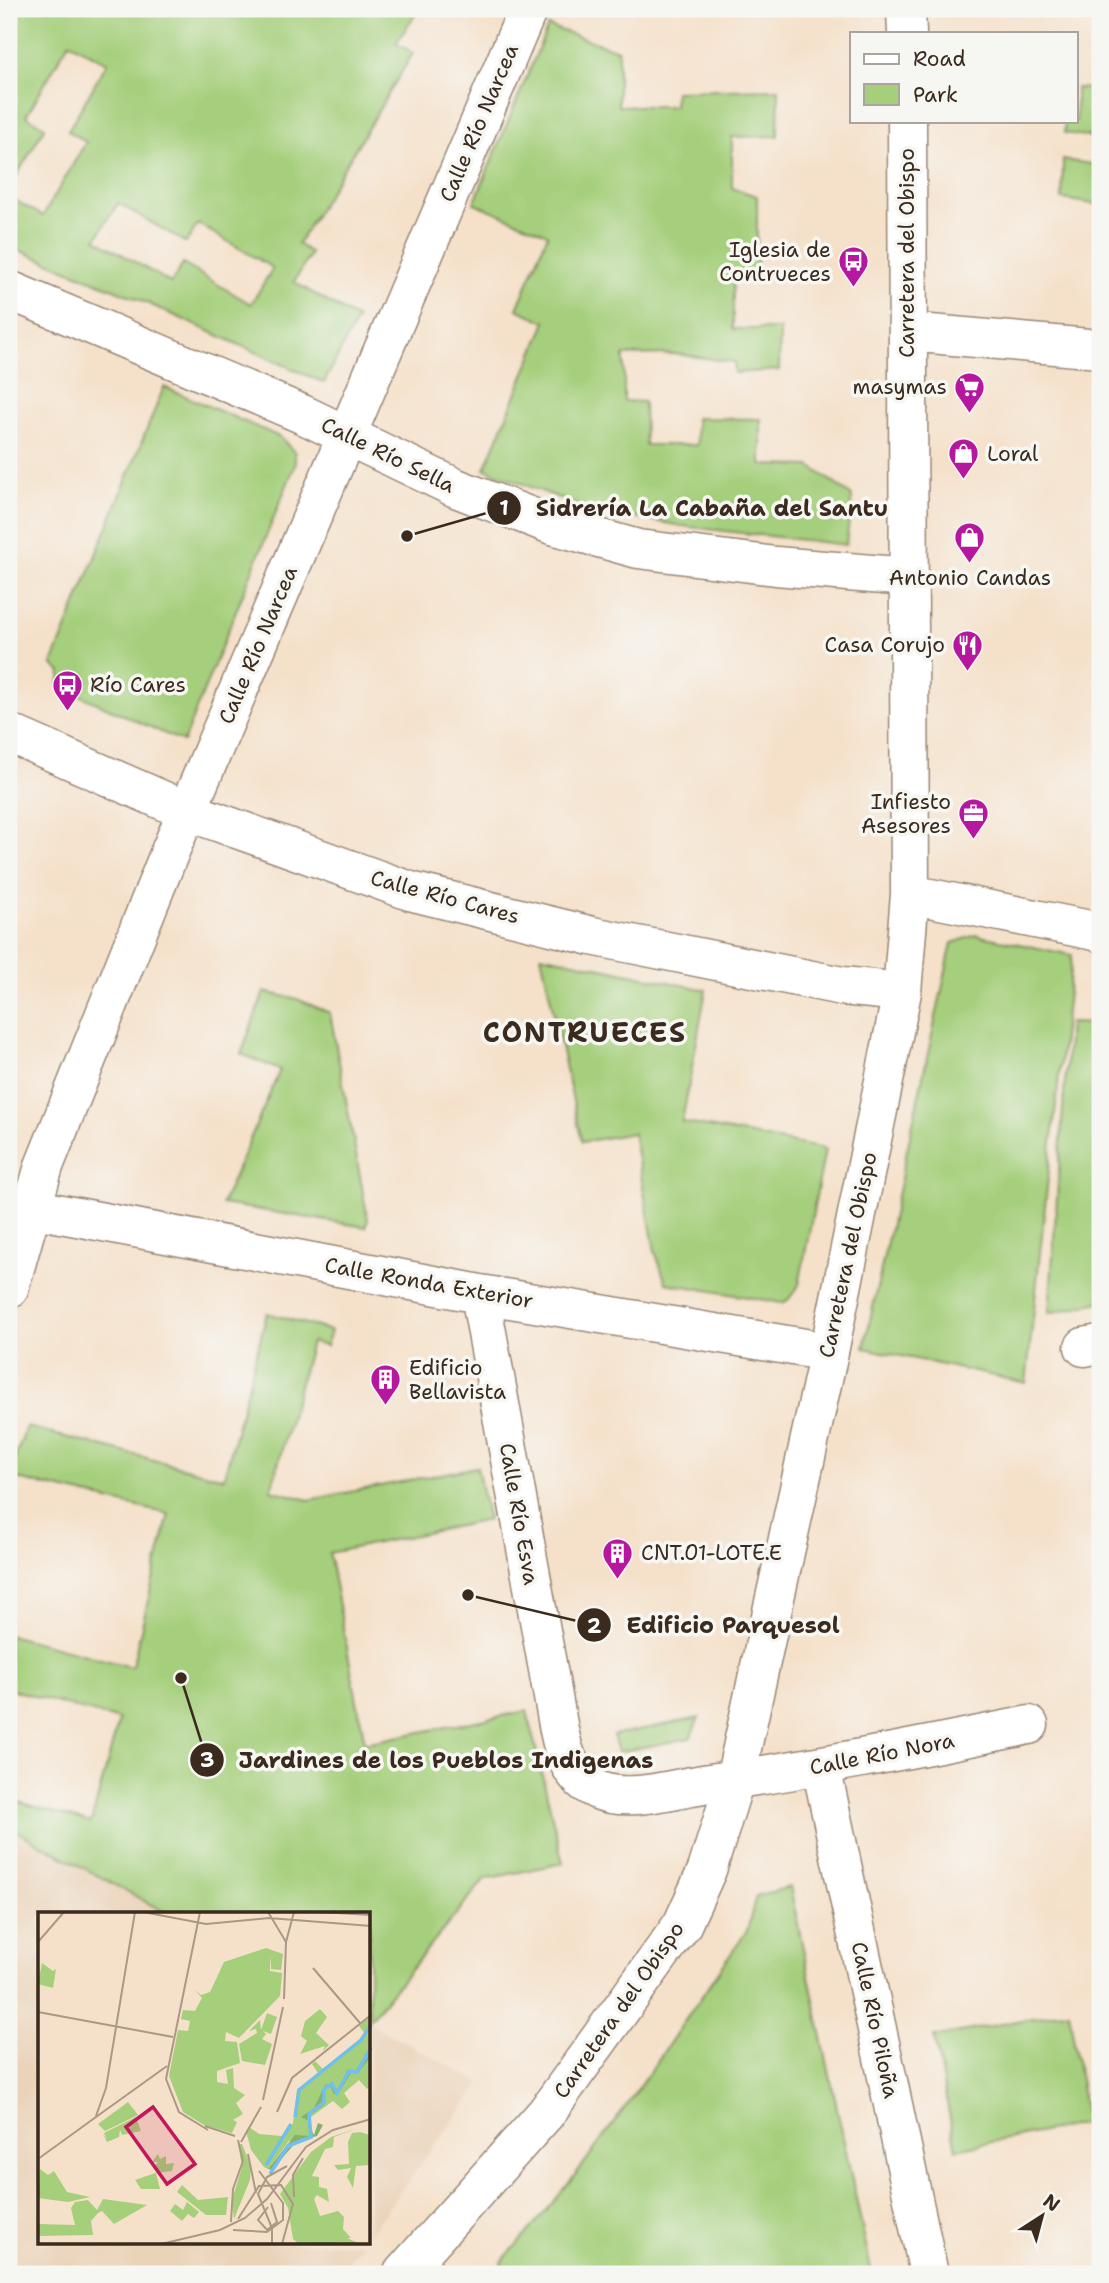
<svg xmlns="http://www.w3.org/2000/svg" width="1109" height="2283" font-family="'Shantell Sans',sans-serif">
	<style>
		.built { fill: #ebd3b9 }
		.green { fill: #a5cf7b; stroke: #707c4c; stroke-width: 2; fill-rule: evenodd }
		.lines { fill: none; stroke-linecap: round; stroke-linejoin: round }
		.minor-casing { stroke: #988674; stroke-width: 41 }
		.minor { stroke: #fff; stroke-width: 38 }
		.labels { text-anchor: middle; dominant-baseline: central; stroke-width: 7; stroke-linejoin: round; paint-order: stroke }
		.street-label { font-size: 21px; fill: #3b2a1e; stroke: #f6f6f2 }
		.poi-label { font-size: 21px; fill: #3b2a1e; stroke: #f6f6f2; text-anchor: end }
		.district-label { font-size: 28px; font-weight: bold; letter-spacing: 2px; fill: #3b2a1e; stroke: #f6f6f2 }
		.inset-river { fill: none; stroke: #71bfec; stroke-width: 3.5 }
		.inset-road { fill: none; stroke: #ab9885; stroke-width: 2 }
		.view { fill: #c2185b; fill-opacity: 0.15; stroke: #c2185b; stroke-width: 3.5 }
		.inset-edge { fill: none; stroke: #3b2a1e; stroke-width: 3.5 }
		.leader { fill: none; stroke: #3b2a1e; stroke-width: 2.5 }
		.callout-dot { fill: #3b2a1e; stroke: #f6f6f2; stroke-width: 2.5 }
		.mark-label { font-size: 21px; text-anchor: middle; font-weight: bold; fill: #fff }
		.callout-label { font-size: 23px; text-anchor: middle; font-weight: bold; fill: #3b2a1e; stroke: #f6f6f2; stroke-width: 7; stroke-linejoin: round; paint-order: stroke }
	</style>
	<rect width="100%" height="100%" fill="#f6f6f2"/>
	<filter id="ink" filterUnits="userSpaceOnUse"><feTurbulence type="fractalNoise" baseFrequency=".0143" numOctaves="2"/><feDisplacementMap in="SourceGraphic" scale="14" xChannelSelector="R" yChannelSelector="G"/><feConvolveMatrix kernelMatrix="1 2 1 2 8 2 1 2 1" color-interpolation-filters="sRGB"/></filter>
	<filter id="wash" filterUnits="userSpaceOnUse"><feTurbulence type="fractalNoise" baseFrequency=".00686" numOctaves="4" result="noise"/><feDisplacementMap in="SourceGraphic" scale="28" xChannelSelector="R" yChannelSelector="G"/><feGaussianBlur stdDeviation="1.57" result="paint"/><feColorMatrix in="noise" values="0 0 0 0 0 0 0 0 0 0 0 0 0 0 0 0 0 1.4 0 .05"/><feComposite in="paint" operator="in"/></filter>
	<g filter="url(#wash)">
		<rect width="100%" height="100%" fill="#f5e1ca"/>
		<path class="built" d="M9 1827 168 1914H40V2243H363L339 2274H9Z
			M369 2023 481 2083 369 2234Z"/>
		<path class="green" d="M9 9H419L396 43 413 53 298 244 311 253 294 282 357 319 324 383 138 299 9 246V197L43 216 86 142 68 131 107 63 69 42 26 116 45 127 9 189ZM118 203 186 243 198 224 273 268 251 304 183 264 171 283 96 239Z
			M548 26 618 50V106H674L675 91 779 89 778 136 732 137V188L757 196V280H733V329H780L779 370 734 373V362L676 354 624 355V401L644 402 645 445H697L696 418 761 419V465L810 466 852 496 846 545 682 526 585 508 485 469 546 322 517 309 548 234 474 203Z
			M1096 73 1100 74V138L1064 133 1065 121H1076V88L1093 89Z
			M1063 160 1100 165V205L1062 199Z
			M164 387 280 437 295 453V465L183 742 59 686 61 672 52 664Z
			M976 935 1072 955 1026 1383 864 1348 952 943Z
			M541 955 706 990 682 1122 825 1149 799 1285 788 1300 782 1303 666 1283 655 1251 633 1133 582 1142Z
			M264 992 297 999 330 1013 368 1220 366 1227 222 1204 280 1070 241 1054Z
			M1069 1023 1100 1024V1302L1049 1313Z
			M267 1313 331 1331 326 1346 311 1342 271 1490 309 1500 477 1467 488 1520 329 1553 365 1743 527 1711 563 1863 485 1879 369 2020V1914H168L9 1827V1799L91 1823 119 1720 9 1689V1635L132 1667 169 1514 9 1477 26 1427 224 1478Z
			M699 1718 690 1738 618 1752 613 1735Z
			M790 1887 872 2274H504L501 2262C595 2163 668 2042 747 1931L756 1896Z
			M1069 2011 1087 2123 956 2149 934 2037Z"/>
	</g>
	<g filter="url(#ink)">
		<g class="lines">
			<defs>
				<path id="minor" d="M906 9 907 33
					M9 290 302 414 456 488 552 525 638 549 776 566 908 577
					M908 332 1100 349
					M9 733 187 811 410 891 592 936 842 986 902 992
					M910 894 1100 932
					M9 1204 480 1294 829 1352
					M9 1289 44 1166 171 849 528 9
					M480 1294 559 1730C564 1755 571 1778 597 1790 628 1803 671 1789 703 1784 812 1769 920 1747 1029 1725
					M1084 1347 1100 1344
					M821 1766 929 2274
					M402 2274 546 2113 682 1925 707 1870 735 1780 829 1352 902 992 910 894 907 121"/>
			</defs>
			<use href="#minor" class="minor-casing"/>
			<use href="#minor" class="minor"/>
		</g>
	</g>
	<defs>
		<symbol id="bus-pin" viewBox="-11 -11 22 30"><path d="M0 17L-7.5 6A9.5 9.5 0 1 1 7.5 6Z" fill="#b5179e" stroke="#f6f6f2"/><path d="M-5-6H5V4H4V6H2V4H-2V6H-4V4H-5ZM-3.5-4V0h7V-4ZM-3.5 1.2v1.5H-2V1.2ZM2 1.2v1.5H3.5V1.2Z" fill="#fff"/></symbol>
		<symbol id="supermarket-pin" viewBox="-11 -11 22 30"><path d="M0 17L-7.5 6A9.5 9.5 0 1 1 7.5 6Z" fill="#b5179e" stroke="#f6f6f2"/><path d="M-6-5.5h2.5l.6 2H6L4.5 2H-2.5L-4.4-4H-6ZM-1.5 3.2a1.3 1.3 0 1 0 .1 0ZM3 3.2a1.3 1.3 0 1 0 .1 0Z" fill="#fff"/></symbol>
		<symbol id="shop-pin" viewBox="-11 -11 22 30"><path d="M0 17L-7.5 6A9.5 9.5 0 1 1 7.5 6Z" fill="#b5179e" stroke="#f6f6f2"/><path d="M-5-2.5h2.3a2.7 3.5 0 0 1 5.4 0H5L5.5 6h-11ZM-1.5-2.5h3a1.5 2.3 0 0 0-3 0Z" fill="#fff"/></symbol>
		<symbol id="restaurant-pin" viewBox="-11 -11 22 30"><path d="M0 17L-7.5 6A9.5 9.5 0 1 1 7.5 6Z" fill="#b5179e" stroke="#f6f6f2"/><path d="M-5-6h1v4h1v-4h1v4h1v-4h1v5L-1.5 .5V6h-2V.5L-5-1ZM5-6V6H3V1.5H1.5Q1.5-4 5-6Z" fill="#fff"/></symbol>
		<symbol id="office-pin" viewBox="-11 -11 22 30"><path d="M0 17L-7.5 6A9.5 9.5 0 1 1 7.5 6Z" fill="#b5179e" stroke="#f6f6f2"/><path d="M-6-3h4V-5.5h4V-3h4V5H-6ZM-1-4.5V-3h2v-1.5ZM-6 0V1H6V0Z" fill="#fff"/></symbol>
		<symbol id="building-pin" viewBox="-11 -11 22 30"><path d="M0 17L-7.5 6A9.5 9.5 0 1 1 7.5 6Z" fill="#b5179e" stroke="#f6f6f2"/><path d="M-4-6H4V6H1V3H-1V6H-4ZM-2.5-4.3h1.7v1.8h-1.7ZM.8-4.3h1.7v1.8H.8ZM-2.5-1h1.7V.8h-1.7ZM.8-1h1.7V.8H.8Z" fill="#fff"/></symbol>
	</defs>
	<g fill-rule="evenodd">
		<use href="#bus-pin" x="836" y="244" width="35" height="47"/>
		<use href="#supermarket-pin" x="952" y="370" width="35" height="47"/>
		<use href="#shop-pin" x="946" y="436" width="35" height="47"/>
		<use href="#shop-pin" x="952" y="520" width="35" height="47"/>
		<use href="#restaurant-pin" x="950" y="628" width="35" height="47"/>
		<use href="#bus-pin" x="50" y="668" width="35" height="47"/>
		<use href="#office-pin" x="956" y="796" width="35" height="47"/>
		<use href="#building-pin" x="368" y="1362" width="35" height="47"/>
		<use href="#building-pin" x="600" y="1536" width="35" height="47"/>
	</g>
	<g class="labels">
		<g class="street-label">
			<text transform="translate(479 123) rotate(-67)">Calle Río Narcea</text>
			<text transform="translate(907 253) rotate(-90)">Carretera del Obispo</text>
			<text transform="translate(388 455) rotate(26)">Calle Río Sella</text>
			<text transform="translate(258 645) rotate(-67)">Calle Río Narcea</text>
			<text transform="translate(445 897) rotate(15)">Calle Río Cares</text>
			<text transform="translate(848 1255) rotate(-78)">Carretera del Obispo</text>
			<text transform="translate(429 1283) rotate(10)">Calle Ronda Exterior</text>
			<text transform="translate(519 1514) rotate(80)">Calle Río Esva</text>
			<text transform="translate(882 1754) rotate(-11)">Calle Río Nora</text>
			<text transform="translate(619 2010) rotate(-55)">Carretera del Obispo</text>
			<text transform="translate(875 2020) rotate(78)">Calle Río Piloña</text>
		</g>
		<g class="poi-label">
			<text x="831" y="250">Iglesia de<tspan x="831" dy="24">Contrueces</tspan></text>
			<text x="947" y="387">masymas</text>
			<text x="987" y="454" text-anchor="start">Loral</text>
			<text x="970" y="578" text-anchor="middle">Antonio Candas</text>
			<text x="945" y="645">Casa Corujo</text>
			<text x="90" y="685" text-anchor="start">Río Cares</text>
			<text x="951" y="802">Infiesto<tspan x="951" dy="24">Asesores</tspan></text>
			<text x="409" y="1368" text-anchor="start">Edificio<tspan x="409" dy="24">Bellavista</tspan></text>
			<text x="641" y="1553" text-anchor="start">CNT.01-LOTE.E</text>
		</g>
		<g class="district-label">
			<text x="585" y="1032">CONTRUECES</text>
		</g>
	</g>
	<g transform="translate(38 1912)">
		<rect width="332" height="332" fill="#f5e1ca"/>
		<path d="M228 36 245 42 243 58 233 57V45L232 53V59L244 61 242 84 201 126 188 120 187 129 199 130 202 151 179 159V170L190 172 188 158 195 156 196 176 207 183 198 191 205 202 195 208 199 210 194 221 166 213 145 200 131 164 140 118 150 119 152 109 143 107 145 98 157 99 164 86 157 78 163 83 172 80 186 50ZM4 51 15 59 18 57 15 76 0 72ZM282 97 289 105 278 121 291 133 285 139 287 134 262 142 269 129 263 124 267 109ZM229 101 239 105 233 122 225 119 228 122 224 127 234 132 227 153 204 149 201 132 219 121 218 117 211 119 222 108 223 118ZM332 103V174L329 177 321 168 306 181 312 190 304 197 295 189 273 205 272 224 251 229 230 257 226 255 213 238 208 219 211 215 221 222 244 224 255 211 259 178 280 161 274 152 277 149 285 157 320 129 327 122 321 114ZM90 190 100 203 67 219 60 212ZM98 205 103 219 84 223 82 218 81 225 69 230 65 222 69 227 66 221ZM320 216 296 225 295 235 287 237 274 264 281 265V275L289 277 291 290 279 283 276 287 282 304 300 299 306 305 305 317 313 326H309L320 331 261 332 255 327 250 296 242 282 273 240 293 225ZM322 220 332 223V253L318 254 315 276 309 265 313 256 300 258 296 253 311 252 310 230 314 221ZM200 232H204L213 254 212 268 196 307 194 288 204 255ZM120 242 122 247 128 244V252L136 251 134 259 118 261 122 277H103L97 268 123 259 116 256 120 250H114ZM2 257 10 263 16 259 29 280 52 285 30 290 0 286ZM144 273 160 288 190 285 188 303H168L139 280ZM65 287 109 293 76 312 64 299 60 301 53 309 55 323 0 324 1 312 37 313 33 296 37 290 50 288 59 298ZM149 290 161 300 156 306 150 302 144 309 132 299 137 292 145 298Z" fill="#a5cf7b"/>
		<path d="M332 135 331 147 320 161H313L300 182H296L292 174 287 177 286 193 272 203 273 210 263 205 276 196 287 173 294 171 297 179 302 177 309 158H318ZM280 211 285 213 279 224 259 229 234 258 230 257 257 223 272 224 270 212 276 223Z" fill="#84b26b"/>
		<path class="inset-river" d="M257 205 261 178 323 128 333 113M228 253 253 212M232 262 250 234 273 225 271 202 286 190V177L294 172 299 181 311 159 319 160 333 136"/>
		<path class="inset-road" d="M105 0 168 12 231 6 333 14M162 0 128 167 141 200 170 218M230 0 248 30M281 0 333 3M0 30 26 0M275 56 322 111M246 87 248 30 256 0M0 100 135 125M225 188 245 95M239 200 254 166 333 103M58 204 68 176 97 0M58 205 129 154M167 214 197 224M203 230 223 195M210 242 218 281M0 247 58 205M256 285 255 263 265 246M230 295 220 308 229 318 239 310 233 291M200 307 221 274 243 273 255 292 244 332M193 310 195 277 205 249 200 228M195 318 229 320 245 308V291L221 259M123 332 182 318 207 306 229 287 268 235 295 218 333 207M234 332V316L220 282 229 265 249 254"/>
		<path class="view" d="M115 195 157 252 129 272 88 215Z"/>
		<rect width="332" height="332" class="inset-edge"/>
	</g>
	<path class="leader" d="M407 536L504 508M468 1595L594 1625M181 1678L207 1760"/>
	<g class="callout-dot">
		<circle cx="407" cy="536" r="7"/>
		<circle cx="468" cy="1595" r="7"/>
		<circle cx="181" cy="1678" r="7"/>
		<circle cx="504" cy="508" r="18"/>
		<circle cx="594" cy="1625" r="18"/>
		<circle cx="207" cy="1760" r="18"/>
	</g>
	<g class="mark-label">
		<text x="504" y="515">1</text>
		<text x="594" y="1633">2</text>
		<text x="207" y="1767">3</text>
	</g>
	<g class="callout-label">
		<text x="712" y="516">Sidrería La Cabaña del Santu</text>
		<text x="733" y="1633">Edificio Parquesol</text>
		<text x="446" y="1768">Jardines de los Pueblos Indigenas</text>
	</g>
	<rect width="1109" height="2283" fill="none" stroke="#f6f6f2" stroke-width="35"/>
	<rect x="850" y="32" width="228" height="91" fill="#f6f6f2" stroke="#aba49d" stroke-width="2"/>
	<rect x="864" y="54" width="35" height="10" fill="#ffffff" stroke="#aba49d" stroke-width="2"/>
	<text x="913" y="66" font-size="21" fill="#3b2a1e">Road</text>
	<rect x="864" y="84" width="35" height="21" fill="#a5cf7b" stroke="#aba49d" stroke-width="2"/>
	<text x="913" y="102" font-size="21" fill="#3b2a1e">Park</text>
	<g transform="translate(1042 2216) rotate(36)" stroke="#f6f6f2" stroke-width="5" paint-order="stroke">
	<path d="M0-5L12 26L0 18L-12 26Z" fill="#3b2a1e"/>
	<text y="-10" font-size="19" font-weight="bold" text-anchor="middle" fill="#3b2a1e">N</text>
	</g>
</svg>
